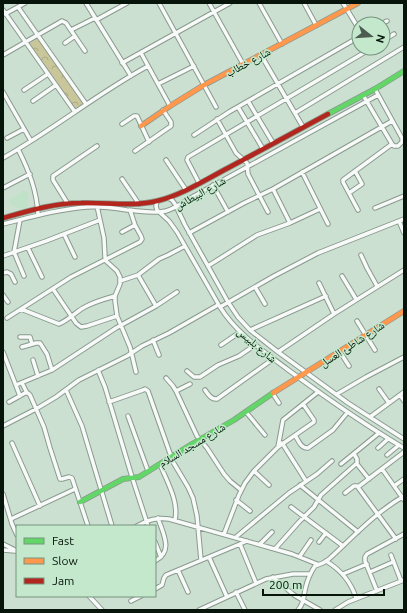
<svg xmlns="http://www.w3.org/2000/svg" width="407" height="613" font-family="Ubuntu,'Noto Naskh Arabic',sans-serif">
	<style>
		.built { fill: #bfe2c8 }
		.park { fill: url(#park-crowns) }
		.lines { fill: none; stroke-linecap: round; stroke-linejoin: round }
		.street-casing { stroke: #8a9a8f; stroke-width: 5.5 }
		.fast-casing { stroke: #8a9a8f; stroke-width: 6 }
		.slow-casing { stroke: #8a9a8f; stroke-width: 6 }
		.jam-casing { stroke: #8a9a8f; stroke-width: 6 }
		.street { stroke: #f7faf8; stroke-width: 3.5 }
		.fast { stroke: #63d668; stroke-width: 4.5 }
		.slow { stroke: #ff974d; stroke-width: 4.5 }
		.jam { stroke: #b3261e; stroke-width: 4.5 }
		.labels { text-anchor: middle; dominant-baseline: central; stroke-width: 3; stroke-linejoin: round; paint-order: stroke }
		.street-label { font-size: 11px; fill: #06140a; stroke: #c3e8cc }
	</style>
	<defs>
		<pattern id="park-crowns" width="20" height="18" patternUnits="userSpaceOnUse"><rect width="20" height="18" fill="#c9c79a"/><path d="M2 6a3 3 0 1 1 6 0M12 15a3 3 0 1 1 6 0" fill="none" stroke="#abaa83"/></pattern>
	</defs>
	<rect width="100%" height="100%" fill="#cbe0d0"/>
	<path class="built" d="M24 191 28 192V203L27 208 24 209 11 205V203L9 200Z"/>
	<path class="park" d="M38 38 84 103 74 109 28 44Z"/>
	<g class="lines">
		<defs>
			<path id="street" d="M86 3 131 76
				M159 3 216 107
				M209 3 243 64
				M259 3 282 44
				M304 3 316 25
				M343 3 357 26
				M18 7 86 104
				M3 10 75 112
				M5 14 25 3
				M96 20 127 3
				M381 24 387 21
				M71 30 95 18
				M383 41 394 34
				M65 43 75 36
				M141 53 170 106
				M3 55 62 21 66 23 85 51
				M261 55 303 127
				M122 63 230 3
				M158 84 194 66
				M375 89 403 140
				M24 90 48 74
				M3 92 31 141
				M363 95 392 144 394 146H398L402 142V140
				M33 101 56 85
				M248 101 273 143
				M238 107 263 149
				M295 113 404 47
				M217 119 236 153 247 163 248 174 268 212
				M122 124 134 116H137L149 142
				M194 135 229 112 359 37
				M7 138 24 129
				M18 149C29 171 37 191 38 215
				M135 151 171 126V122L163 110
				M3 158C53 130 98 93 148 66
				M166 160 186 190
				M302 172 328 224
				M122 179 139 204
				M199 183 187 160 188 157 372 48
				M213 185 228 212
				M3 188 30 174
				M273 189 290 223
				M349 193 362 184 361 182 355 171
				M168 198 172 200 175 204 185 225 228 302 238 317 250 330 278 352 348 403 404 439
				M157 201 156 206 157 210 169 221 177 232 220 307C237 334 262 350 287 369 325 397 363 424 404 448
				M68 204 53 180V176L97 146
				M97 206 104 238 105 257 106 261 117 271 120 277V284L115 296V301L117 316 130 347 136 372
				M375 208 404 196
				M358 210 343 182V180L392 144
				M20 220 14 252 24 276
				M399 221 404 233
				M3 224C31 217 59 209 87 207 100 206 114 208 127 210 140 211 154 214 166 211 177 208 186 200 196 195L378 95
				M122 232 135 225
				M189 233 244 203 273 189 392 121
				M64 234 75 257
				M28 248 42 277
				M361 255 367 268 377 286
				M3 256 46 241 100 220
				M208 266 257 235 290 223 320 209
				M3 273 7 272 11 274 15 282
				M138 275 156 306
				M342 276 356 299
				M120 281 138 275 159 259 168 255 185 246
				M319 283 334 314
				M255 287 265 304
				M53 289 76 323 81 327 87 326 117 316
				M3 295 8 302
				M220 307 274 276 318 253 404 219
				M21 309 59 324C68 320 75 313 83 308 93 302 104 299 115 296
				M7 318 71 277 140 242 142 239 141 236 135 225 130 210
				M357 321 375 350
				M250 330 326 296
				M20 337H30L32 344
				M153 340 159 355
				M221 345 240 332
				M22 347 36 343H40L47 354 52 370
				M3 352 20 396
				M278 352 334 314 404 270
				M340 352 349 366
				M33 360 38 376
				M98 370 105 387 132 477 148 526
				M187 371 194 377H200L218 365 239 356 255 345
				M166 378 173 386 176 391 197 436 207 448 224 474 230 481 241 490
				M22 383 27 393
				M16 385 52 370 116 328 156 306 177 292
				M379 389 389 403
				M66 390 82 426 112 526
				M205 390C208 394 211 400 217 399L273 359
				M176 391 190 384
				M273 394 279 403
				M337 394 366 377 404 357
				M400 395 404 401
				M9 402 25 393H28L30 395 44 427 50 448 60 479H62L69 477 72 478 88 526
				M109 402 143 390 145 389 148 391 173 462 188 487 193 498 197 516 201 560
				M246 412 265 435
				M128 416 148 471
				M370 417 404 392
				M3 426 36 409 56 397 79 380 127 356 142 346 169 333 218 305
				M295 435C298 440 301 449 308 448L333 430 347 413
				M12 443 40 506
				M282 443 306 481
				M278 447 283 420 318 392
				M378 448 388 439
				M354 454 357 459V464L369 479
				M387 455 399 445
				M160 464C167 482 179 501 175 520
				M341 464 379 433
				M382 469 404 500
				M254 471 269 485
				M300 485 358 532
				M394 486 404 479
				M358 487 404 452
				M345 493 354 486H357L396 539
				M3 494 12 524 17 535
				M236 500 250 511
				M291 507 343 546
				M11 519 75 489
				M137 526C148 520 157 517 169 519L292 554 317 564
				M224 534 239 495 245 483 254 471 278 447 314 422V420L303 404
				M236 537 289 493 317 474 332 461
				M155 542 161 557
				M319 542 326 533
				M3 544 17 551
				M240 544 256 583
				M260 544 272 532
				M275 549 299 522 314 507 321 495 357 463
				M3 550 15 551
				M391 555 401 581
				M300 556 311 540
				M209 557 227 597
				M155 561C174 551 163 534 158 518
				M326 561C341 570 351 582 356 598
				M178 570 188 592
				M370 572 393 562
				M343 574 367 564
				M273 577 294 595 320 610
				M155 589 162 585 164 578 166 575 247 541
				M377 591 365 561V557L367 554 404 534
				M236 592 245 610
				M89 596 102 610
				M131 601 141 596
				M199 610 266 579 293 574H310
				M298 610C305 602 303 596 306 586 308 578 311 572 315 566L323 563 329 559C353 537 376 512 404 496
				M335 610 348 602 404 580"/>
			<path id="fast" d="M328 114 375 89 404 71
				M80 502 123 479 139 477 192 444 234 420 273 393"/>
			<path id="slow" d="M141 126 170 106 204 85 358 3
				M273 393 404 311"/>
			<path id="jam" d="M3 218C28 211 54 203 81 203 106 202 132 207 157 201 182 195 205 180 228 168 261 150 295 132 328 114"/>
		</defs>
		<use href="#street" class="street-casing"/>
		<use href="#fast" class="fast-casing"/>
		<use href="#slow" class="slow-casing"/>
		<use href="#jam" class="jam-casing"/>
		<use href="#street" class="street"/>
		<use href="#fast" class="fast"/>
		<use href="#slow" class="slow"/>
		<use href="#jam" class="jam"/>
	</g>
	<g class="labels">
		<g class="street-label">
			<text transform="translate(248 62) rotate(-28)">شارع خطاب</text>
			<text transform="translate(200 193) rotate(-29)">شارع البيطاش</text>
			<text transform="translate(352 344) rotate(-33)">شارع شاطئ العسل</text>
			<text transform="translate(257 345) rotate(40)">شارع بلبيس</text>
			<text transform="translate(192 445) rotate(-31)">شارع مسجد السلام</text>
		</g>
	</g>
	<rect width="407" height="613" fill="none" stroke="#06140a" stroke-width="8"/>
	<rect x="16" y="525" width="140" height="72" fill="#c3e8cc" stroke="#77937e"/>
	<rect x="24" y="538" width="20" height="6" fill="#63d668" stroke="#77937e"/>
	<text x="52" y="545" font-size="12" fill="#06140a">Fast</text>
	<rect x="24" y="558" width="20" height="6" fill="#ff974d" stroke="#77937e"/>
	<text x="52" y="565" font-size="12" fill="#06140a">Slow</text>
	<rect x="24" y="578" width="20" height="6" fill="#b3261e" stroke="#77937e"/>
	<text x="52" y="585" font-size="12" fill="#06140a">Jam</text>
	<g transform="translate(371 36) rotate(107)"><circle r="19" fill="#c3e8cc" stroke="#77937e"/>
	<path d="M0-3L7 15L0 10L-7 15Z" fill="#4b5b4f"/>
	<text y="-6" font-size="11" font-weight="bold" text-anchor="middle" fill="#06140a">N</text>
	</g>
	<path d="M263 589v6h121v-6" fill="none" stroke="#06140a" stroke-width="2"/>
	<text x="269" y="589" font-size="12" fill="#06140a" stroke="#c3e8cc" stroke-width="3" paint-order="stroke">200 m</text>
</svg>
